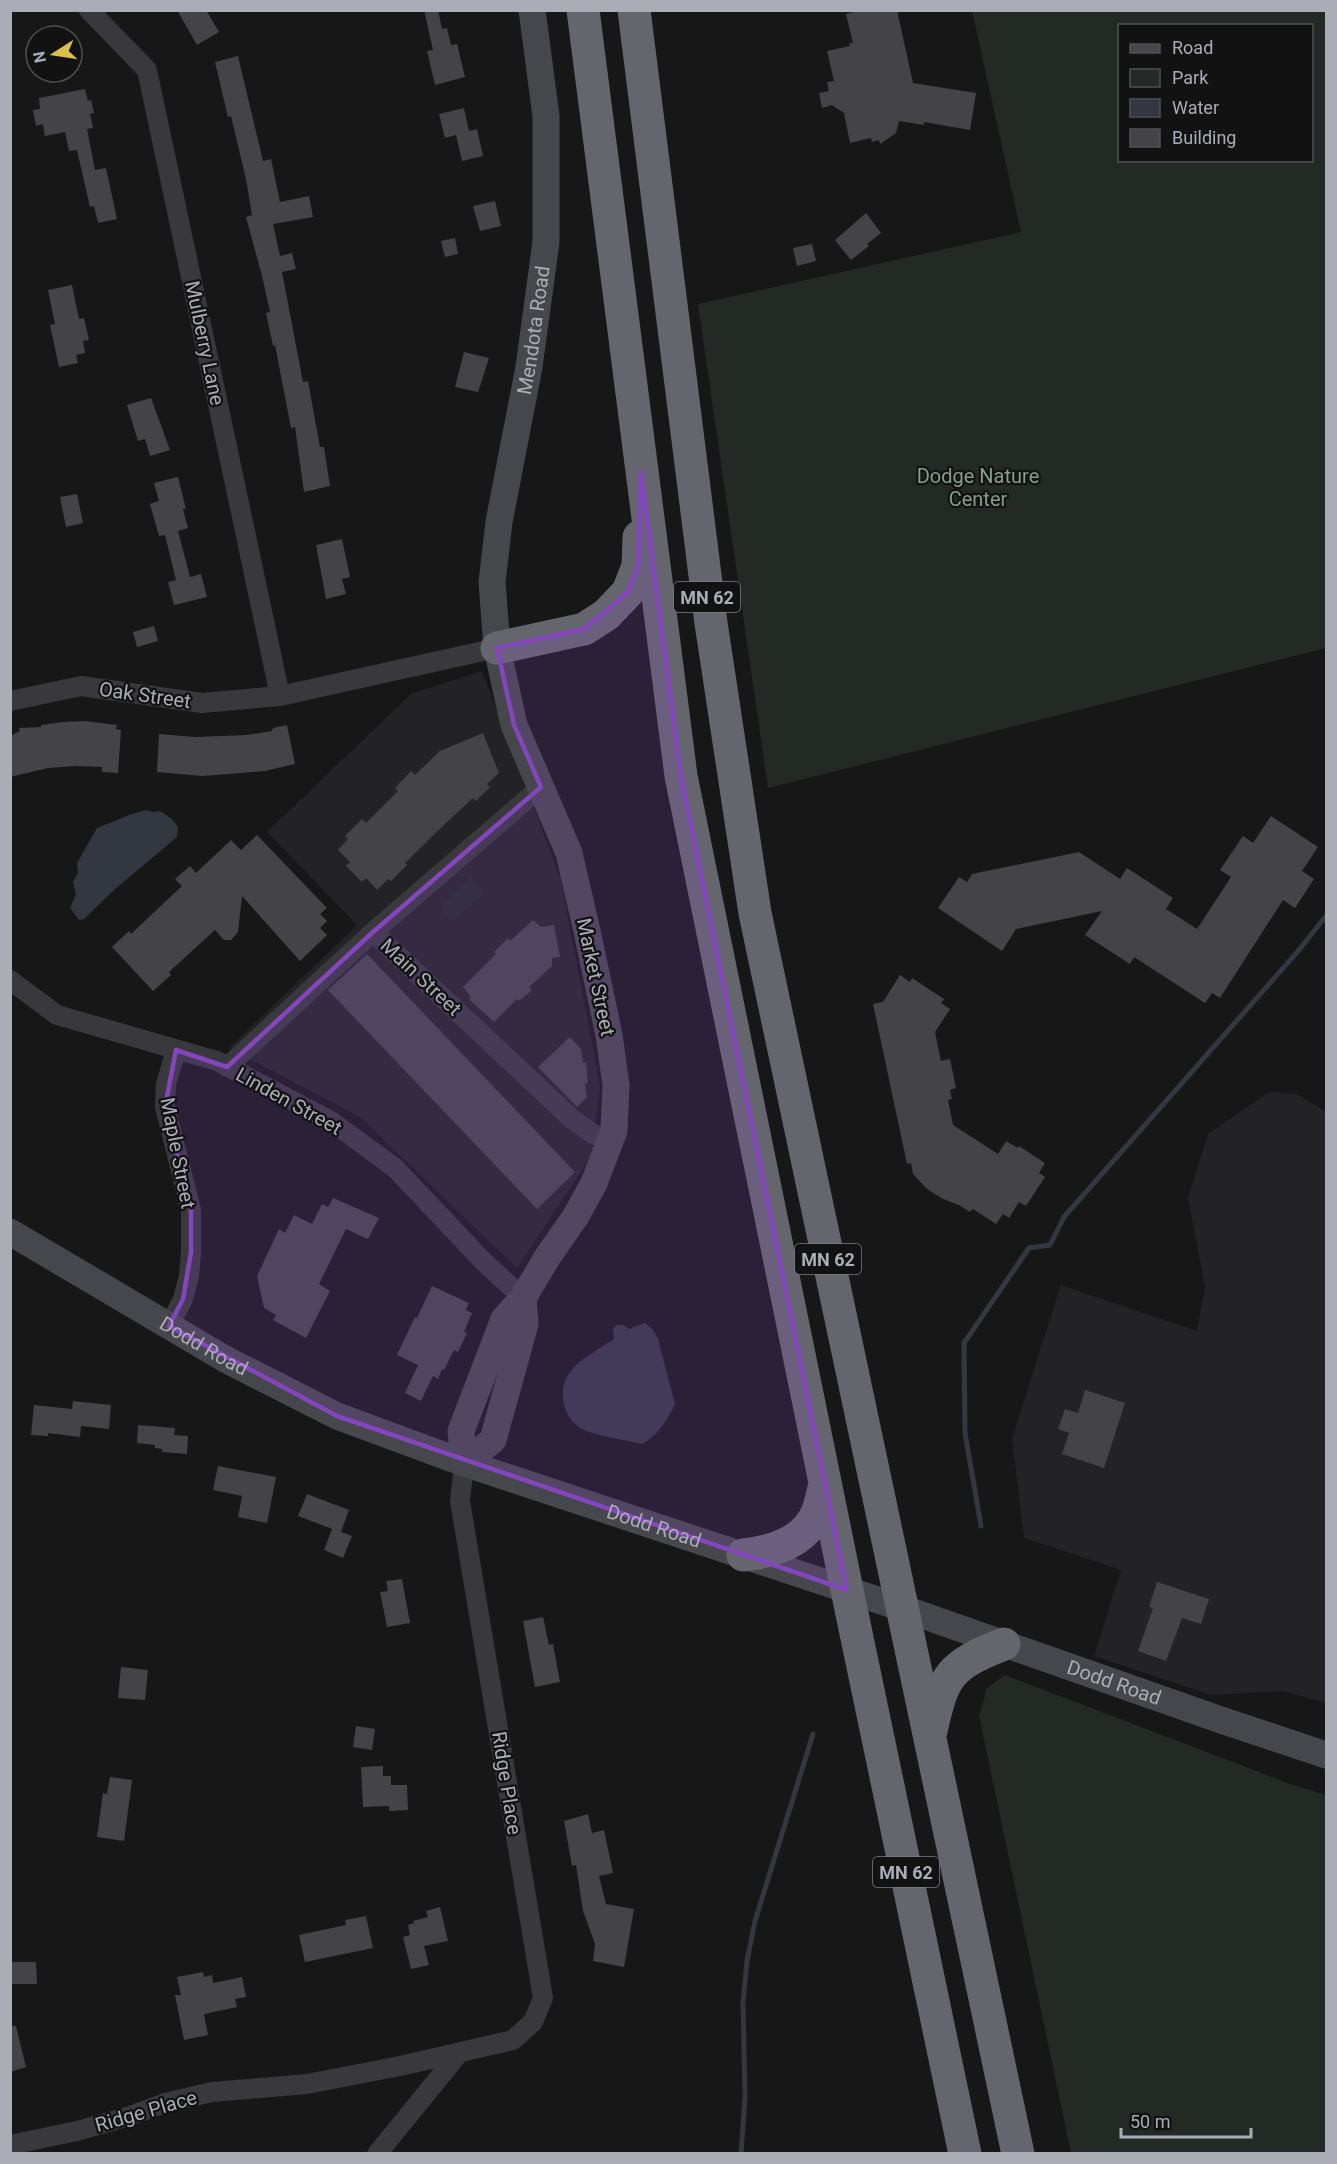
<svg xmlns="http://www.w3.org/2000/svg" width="1337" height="2164" font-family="Roboto,sans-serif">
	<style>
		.built { fill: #232325 }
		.green { fill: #232a25; fill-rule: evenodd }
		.water { fill: #323740 }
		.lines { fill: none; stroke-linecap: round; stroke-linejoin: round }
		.stream { stroke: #323740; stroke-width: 5 }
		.building { fill: #444448 }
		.street { stroke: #38383d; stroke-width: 20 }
		.secondary { stroke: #46474c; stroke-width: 27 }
		.highway { stroke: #65666d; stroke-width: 33 }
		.marked { fill: #8446bd; fill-opacity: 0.2; stroke: #8446bd; stroke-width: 4.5; stroke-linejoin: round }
		.labels { text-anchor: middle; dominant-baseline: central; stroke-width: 4.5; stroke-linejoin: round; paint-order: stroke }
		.shield { fill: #121213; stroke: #7c7e85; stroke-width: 1.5 }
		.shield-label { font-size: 18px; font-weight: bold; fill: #aaacb6 }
		.street-label { font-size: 20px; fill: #aaacb6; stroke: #121213 }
		.park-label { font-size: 20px; fill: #849f89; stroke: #121213 }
	</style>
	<rect width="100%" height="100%" fill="#171718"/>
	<path class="built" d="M482 671 560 877 600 1085 592 1155 517 1268 360 1117 229 1048 357 925 267 832 411 694Z
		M1269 1092 1297 1094 1326 1112V1703L1283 1691 1211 1695 1094 1656 1121 1570 1024 1538 1012 1438 1061 1285 1197 1331 1205 1287 1188 1197 1208 1134Z"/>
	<path class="green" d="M972 11H1326V648L768 788 698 304 1021 232ZM1120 26H1312V160H1120Z
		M471 877 485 892 452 922 439 908Z
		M1005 1675 1290 1784 1326 1795V2153H1071L979 1716 987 1688Z"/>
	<path class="water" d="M146 810 153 812 160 811 172 819 178 827 177 837 114 890 84 919 79 920 70 908 76 894 73 882 78 873 77 863 97 828 132 814Z
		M645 1323 653 1330 658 1339 675 1404C667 1421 658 1435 642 1444 625 1440 597 1436 582 1429 574 1425 568 1417 565 1408 553 1371 589 1356 614 1339L613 1329 616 1325H624L629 1329Z"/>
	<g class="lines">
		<path class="stream" d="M981 1526 965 1433 964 1343 1029 1248 1050 1245 1064 1217 1299 950 1326 916
			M741 2154 745 2097 743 2003 747 1961 755 1921 813 1734"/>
	</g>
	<path class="building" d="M177 10H206L219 32 197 45Z
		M424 10H438L442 29 447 28 451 45 457 44 465 77 435 85 427 51 433 50Z
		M862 10H897L913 83 976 93 970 130 924 122V125L899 121 896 133 880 144 879 140 872 142 871 138 850 143 844 113 832 105 822 108 819 93 829 91 827 82 834 81 827 51 850 46 849 43H853L846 14Z
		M238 56 263 161 271 159 280 202 309 196 313 217 273 224 280 256 292 253 296 269 282 272 303 382 308 381 320 447H324L330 486 304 492 295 427 291 428 275 345 273 346 266 313 270 312 262 276 246 217 252 215 246 179 231 116 228 117 215 62Z
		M85 89 88 101 91 100 94 113 90 114 93 128 87 129 95 170 106 168 117 219 98 223 94 206 90 207 77 150 69 151 65 132 45 136 43 124 36 126 33 110 40 109 39 98Z
		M464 108 469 131 477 129 483 156 462 161 456 135 445 138 439 114Z
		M495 201 501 226 480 231 473 206Z
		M866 213 881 233 867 244 869 246 851 260 835 240Z
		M455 238 458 254 445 257 441 241Z
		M812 244 816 261 797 266 793 248Z
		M72 285 79 319 84 318 89 340 83 341 85 353 76 355 78 363 59 367 50 325 55 324 48 290Z
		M464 352 489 358 478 392 455 387Z
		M151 398 170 450 150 456 145 439 138 441 127 405Z
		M178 477 186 509H183L188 528 178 531 190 577 201 574 207 597 174 605 168 582 176 580 165 535 159 536 150 504 159 501 154 483Z
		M77 494 83 523 66 527 60 497Z
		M342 539 350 577 342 579 346 594 326 599 316 545Z
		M154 626 158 641 137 647 133 632Z
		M85 721 117 725 116 729 121 730 118 773 102 772V767L76 766 48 768 10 777V736L20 731 19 728 41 727V725L63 722Z
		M287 725 295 764 265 771 203 776 157 772 159 734 195 737 247 735 272 731 273 728Z
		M483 733 499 773 487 784 490 787 476 801 473 798 446 823 405 863 407 865 391 881 388 879 377 890 366 878 362 882 346 866 350 862 338 850 348 839 345 836 362 819 366 823 398 791 395 788 411 771 415 775 440 751Z
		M1271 816 1318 847 1302 871 1314 879 1295 908 1283 900 1220 998 1212 993 1205 1003 1134 957 1130 964 1085 935 1102 911 1016 929 1002 951 938 908 959 877 967 882 972 874 1079 852 1120 879 1127 868 1173 898 1166 909 1197 929 1231 877 1220 870 1243 836 1253 843Z
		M257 835 327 908 320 914 327 921 320 928 327 935 300 961 242 896 238 932 231 940H224L215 930 169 972 171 975 153 991 112 947 129 931 131 934 182 886 175 879 190 866 196 873 231 840 241 850Z
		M533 920 541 927 554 925 560 957 552 958V966L529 987 532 990 519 1001 517 999 494 1022 469 999 471 997 463 987 496 954 494 952 508 938 510 941Z
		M367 954 575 1172 537 1209 328 990Z
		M900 975 910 982 912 978 944 999 941 1003 950 1009 935 1032 941 1061 950 1059 956 1088 950 1090 952 1099 948 1100 953 1125 998 1154 1006 1141 1018 1148 1019 1146 1045 1163 1039 1173 1045 1177 1026 1206 1019 1202 1009 1218 1003 1214 996 1224 973 1209 970 1212 959 1205 943 1199 927 1189 913 1174 911 1163 907 1164 873 1004 883 1002Z
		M570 1037 581 1049 583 1063 586 1062 588 1083H585L587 1097 577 1107 538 1067Z
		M333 1198 379 1218 368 1239 346 1229 319 1284 330 1291 306 1338 273 1320 276 1315 264 1308 257 1276 279 1229 285 1233 294 1215 312 1224 322 1204 328 1207Z
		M432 1286 469 1303 466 1310 472 1313 464 1332 467 1333 458 1352 454 1350 444 1370 442 1369 438 1379 433 1376 421 1401 405 1393 418 1365 397 1355 415 1317 417 1318Z
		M1085 1390 1125 1403 1104 1468 1062 1454 1069 1433 1058 1429 1065 1409 1078 1413Z
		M73 1401 111 1405 109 1429 81 1426 80 1437 48 1433V1436L31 1435 34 1405 72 1409Z
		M138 1425 175 1428 174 1435 188 1436 187 1454 162 1452V1449L155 1448V1445L137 1443Z
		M218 1466 276 1477 267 1523 238 1517 242 1496 213 1490Z
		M307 1494 349 1510 341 1532 352 1536 343 1558 324 1550 332 1529 298 1516Z
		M402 1579 410 1623 387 1627 380 1592 388 1591 386 1581Z
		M1157 1582 1209 1599 1201 1624 1182 1618 1166 1661 1138 1651 1153 1608 1149 1607Z
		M543 1617 549 1645 553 1644 560 1682 535 1687 523 1621Z
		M121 1667 148 1670 145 1700 118 1698Z
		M356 1726 375 1729 372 1750 353 1747Z
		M383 1766V1776H391V1785H407L408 1810 389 1811V1806L363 1807 361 1767Z
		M110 1777 132 1780 124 1841 97 1837 103 1793 107 1794Z
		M588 1814 592 1833 604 1830 613 1873 599 1876 606 1904 634 1909 624 1967 593 1961 595 1944 583 1911 576 1865 572 1866 564 1821Z
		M440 1907 448 1941 424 1946 429 1965 411 1969 403 1937 410 1935 408 1925 414 1923 413 1921 428 1917 426 1911Z
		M366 1916 373 1948 305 1962 299 1935 346 1925 345 1920Z
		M10 1962H36L37 1984H10Z
		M203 1972 204 1977 212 1975 213 1983 242 1977 246 1997 235 1999 237 2007 204 2014 208 2035 184 2040 175 1995H181L177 1977Z
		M10 2026H16L26 2067 10 2072Z"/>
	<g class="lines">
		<path class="street" d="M89 10 147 70 280 696
			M10 701 81 686 202 703 280 696 497 648
			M373 932 572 1119 593 1134 610 1140
			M10 980 57 1015 217 1061 331 1121 395 1168 483 1261 523 1298
			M227 1067 373 932 541 787
			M169 1326 183 1299 189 1276 191 1252V1210L165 1107 166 1084 176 1050
			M10 2145 77 2131 130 2116 165 2103 212 2092 307 2084 400 2066 513 2040 533 2022 543 1998 460 1501 464 1463
			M377 2154 460 2052"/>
		<g class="secondary">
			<path id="s1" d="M10 1232 225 1359 337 1416 464 1463 902 1608 1221 1720 1326 1755"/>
			<path id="s2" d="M464 1463 461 1431 504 1319 523 1298 548 1256 576 1216 594 1183 614 1131 616 1085 609 1035 587 931 569 853 514 725 497 648 492 582 499 522 529 367 546 242V116L532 10"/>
			<path d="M464 1463 493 1440 525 1324 523 1298"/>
		</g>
		<path class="highway" d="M583 10 681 776 847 1590 965 2154
			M634 10 711 623 755 913 1018 2154
			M497 648 584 629 606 615 628 592 638 566 639 537
			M743 1555C772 1552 806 1542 818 1511 821 1502 823 1493 825 1483
			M931 1731C943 1675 950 1665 1004 1644"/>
	</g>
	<path class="marked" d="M641 472 681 776 847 1590 337 1416 169 1326 183 1299 191 1252V1210L165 1107 176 1050 227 1067 373 932 541 787 514 725 497 648 584 629 628 592 638 566Z"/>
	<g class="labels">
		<g class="shield">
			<rect x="674" y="582" width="66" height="30" rx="4.5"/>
			<rect x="795" y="1244" width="66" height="30" rx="4.5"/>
			<rect x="873" y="1857" width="66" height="30" rx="4.5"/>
		</g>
		<g class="shield-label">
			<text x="707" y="597">MN 62</text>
			<text x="828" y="1259">MN 62</text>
			<text x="906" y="1872">MN 62</text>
		</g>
		<g class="street-label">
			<text stroke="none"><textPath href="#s2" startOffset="1194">Mendota Road</textPath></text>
			<text transform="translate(205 343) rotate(78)">Mulberry Lane</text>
			<text transform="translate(145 695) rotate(8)">Oak Street</text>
			<text transform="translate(421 977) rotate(43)">Main Street</text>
			<text transform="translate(596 977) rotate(78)">Market Street</text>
			<text transform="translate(289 1101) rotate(29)">Linden Street</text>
			<text transform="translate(178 1153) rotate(79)">Maple Street</text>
			<text stroke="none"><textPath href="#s1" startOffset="225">Dodd Road</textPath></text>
			<text stroke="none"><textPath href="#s1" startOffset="711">Dodd Road</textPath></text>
			<text stroke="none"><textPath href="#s1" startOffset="1197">Dodd Road</textPath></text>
			<text transform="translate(507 1783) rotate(81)">Ridge Place</text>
			<text transform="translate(146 2111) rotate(-16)">Ridge Place</text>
		</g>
		<g class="park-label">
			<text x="978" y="476">Dodge Nature<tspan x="978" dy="23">Center</tspan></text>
		</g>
	</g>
	<rect width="1337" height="2164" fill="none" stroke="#aaacb6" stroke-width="24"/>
	<rect x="1118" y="24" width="195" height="138" fill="#121213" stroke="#4f5054" stroke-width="1.5"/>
	<rect x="1130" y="44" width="30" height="9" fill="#46474c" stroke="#4f5054" stroke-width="1.5"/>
	<text x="1172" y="54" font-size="18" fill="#aaacb6">Road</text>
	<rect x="1130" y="69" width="30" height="18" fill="#232a25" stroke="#4f5054" stroke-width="1.5"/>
	<text x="1172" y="84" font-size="18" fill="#aaacb6">Park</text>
	<rect x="1130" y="99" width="30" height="18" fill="#323740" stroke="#4f5054" stroke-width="1.5"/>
	<text x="1172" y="114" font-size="18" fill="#aaacb6">Water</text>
	<rect x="1130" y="129" width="30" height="18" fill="#444448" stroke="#4f5054" stroke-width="1.5"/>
	<text x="1172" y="144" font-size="18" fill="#aaacb6">Building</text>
	<g transform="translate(54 54) rotate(258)"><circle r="28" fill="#121213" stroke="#4f5054" stroke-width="1.5"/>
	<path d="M0-4.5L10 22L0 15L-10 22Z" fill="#dcbe4b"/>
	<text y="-9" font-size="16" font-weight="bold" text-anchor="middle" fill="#aaacb6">N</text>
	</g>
	<path d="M1121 2128v9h130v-9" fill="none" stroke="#aaacb6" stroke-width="3"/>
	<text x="1130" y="2128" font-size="18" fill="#aaacb6" stroke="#121213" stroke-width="4.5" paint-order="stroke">50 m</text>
</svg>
